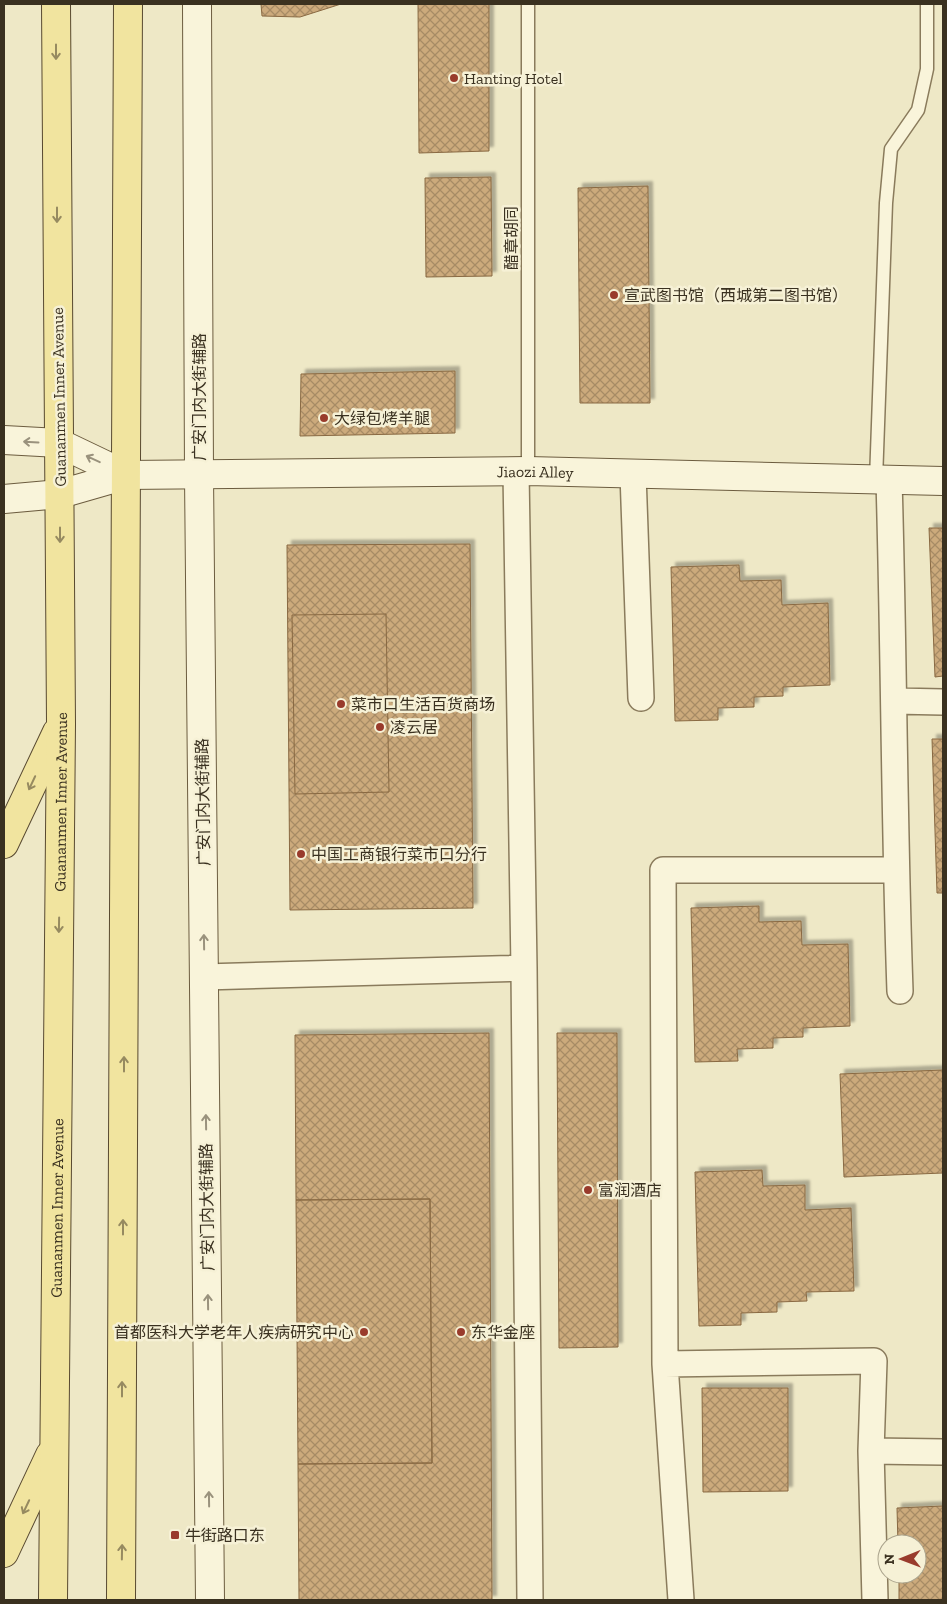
<svg xmlns="http://www.w3.org/2000/svg" width="947" height="1604" font-family="'Zilla Slab','Noto Sans SC',serif">
	<style>
		.building { fill: url(#building-cross-hatch); stroke: #896942; filter: url(#shadow) }
		.lines { fill: none; stroke-linecap: round; stroke-linejoin: round }
		.lane-casing { stroke: #8a7b5c; stroke-width: 15 }
		.street-casing { stroke: #8a7b5c; stroke-width: 28 }
		.secondary-casing { stroke: #6c5c3f; stroke-width: 30 }
		.primary-casing { stroke: #584930; stroke-width: 30 }
		.lane { stroke: #f9f4da; stroke-width: 12 }
		.street { stroke: #f9f4da; stroke-width: 25 }
		.secondary { stroke: #f9f4da; stroke-width: 28 }
		.primary { stroke: #f1e49f; stroke-width: 28 }
		.oneway { stroke: #968a60 }
		.oneway2 { stroke: #9a927d }
		.poi-dot { fill: #993b2c; stroke: #f6f1d6; stroke-width: 2 }
		.labels { text-anchor: middle; dominant-baseline: central; stroke-width: 5; stroke-linejoin: round; paint-order: stroke }
		.poi-label { font-size: 16px; fill: #3a3120; stroke: #f6f1d6; text-anchor: start }
		.street-label { font-size: 16px; fill: #3a3120; stroke: #f6f1d6 }
	</style>
	<defs>
		<pattern id="building-cross-hatch" width="8" height="8" patternUnits="userSpaceOnUse" patternTransform="scale(1.25)"><rect width="8" height="8" fill="#ccaa7c"/><path d="M0 0l8 8M0 8l8-8" fill="none" stroke="#a78b65"/></pattern>
		<filter id="shadow"><feDropShadow dx="4.5" dy="-4.5" stdDeviation="1" flood-color="#0004"/></filter>
	</defs>
	<rect width="100%" height="100%" fill="#eee8c6"/>
	<path class="building" d="M261 4H341L300 17 262 16Z
		M418 4H489V151L419 153Z
		M491 177 492 276 426 277 425 178Z
		M648 186 650 403H580L578 188Z
		M455 371V433L300 436 301 374Z
		M929 528H943V676L935 677Z
		M470 544 473 908 290 910 287 545Z
		M739 565 740 581 781 580 782 605 828 603 830 685 783 687V696L754 697V707L718 708V720L675 721 671 567Z
		M386 614 389 792 295 794 292 615Z
		M932 739H943V893H937Z
		M759 906V922L801 921 802 945 848 944 850 1026 803 1028V1037L773 1038V1048L737 1049 738 1061 695 1062 691 908Z
		M489 1033 492 1600H299L298 1464 432 1463 430 1199 296 1200 295 1035Z
		M557 1033H617L618 1347 559 1348Z
		M943 1070V1173L844 1177 840 1074Z
		M762 1170 763 1186 805 1185V1210L851 1208 854 1291 806 1292 807 1301 777 1302V1312L741 1313V1325L699 1326 695 1172Z
		M430 1199 432 1463 298 1464 296 1200Z
		M702 1388H788V1491L703 1492Z
		M943 1506V1600H899V1574H917V1544H898L897 1508Z"/>
	<g class="lines">
		<defs>
			<path id="lane" d="M528 4V471
				M876 480 886 203 891 149 918 110 927 69V4"/>
			<path id="street" d="M516 472 524 968
				M633 474 641 698
				M889 480C894 651 894 821 900 991
				M895 701 943 702
				M204 977 524 968 530 1600
				M665 1364 874 1361 871 1451 875 1600
				M871 1451 943 1452
				M681 1600 665 1364 663 870H895"/>
			<g id="secondary">
				<path d="M197 4 199 475 210 1600"/>
				<path d="M4 440 59 443 126 475"/>
				<path id="s1" d="M4 499 60 494 126 475 528 471 943 481"/>
			</g>
			<g id="primary">
				<path d="M4 844 57 732"/>
				<path d="M4 1553 50 1455"/>
				<path id="s2" d="M53 1600 61 724 56 4"/>
				<path d="M121 1600 128 4"/>
			</g>
		</defs>
		<use href="#lane" class="lane-casing"/>
		<use href="#street" class="street-casing"/>
		<use href="#secondary" class="secondary-casing"/>
		<use href="#primary" class="primary-casing"/>
		<use href="#lane" class="lane"/>
		<use href="#street" class="street"/>
		<use href="#secondary" class="secondary"/>
		<use href="#primary" class="primary"/>
	</g>
	<defs><path id="oneway-shaft" d="M-6 0H5M1.5-3L5.5 0L1.5 3" fill="none" stroke-width="1.6" stroke-linecap="round" stroke-linejoin="round" transform="scale(1.25)"/></defs>
	<g class="oneway">
		<use href="#oneway-shaft" transform="translate(56 52) rotate(90)"/>
		<use href="#oneway-shaft" transform="translate(57 215) rotate(90)"/>
		<use href="#oneway-shaft" transform="translate(60 535) rotate(90)"/>
		<use href="#oneway-shaft" transform="translate(32 783) rotate(115)"/>
		<use href="#oneway-shaft" transform="translate(59 925) rotate(91)"/>
		<use href="#oneway-shaft" transform="translate(124 1064) rotate(-90)"/>
		<use href="#oneway-shaft" transform="translate(123 1227) rotate(-90)"/>
		<use href="#oneway-shaft" transform="translate(122 1389) rotate(-90)"/>
		<use href="#oneway-shaft" transform="translate(26 1507) rotate(115)"/>
		<use href="#oneway-shaft" transform="translate(122 1552) rotate(-89)"/>
	</g>
	<g class="oneway2">
		<use href="#oneway-shaft" transform="translate(31 442) rotate(-177)"/>
		<use href="#oneway-shaft" transform="translate(93 459) rotate(-155)"/>
		<use href="#oneway-shaft" transform="translate(204 942) rotate(-91)"/>
		<use href="#oneway-shaft" transform="translate(206 1122) rotate(-91)"/>
		<use href="#oneway-shaft" transform="translate(208 1302) rotate(-91)"/>
		<use href="#oneway-shaft" transform="translate(209 1499) rotate(-91)"/>
	</g>
	<g class="poi-dot">
		<circle cx="454" cy="78" r="5"/>
		<circle cx="614" cy="295" r="5"/>
		<circle cx="324" cy="418" r="5"/>
		<circle cx="341" cy="704" r="5"/>
		<circle cx="380" cy="727" r="5"/>
		<circle cx="301" cy="854" r="5"/>
		<circle cx="588" cy="1190" r="5"/>
		<circle cx="364" cy="1332" r="5"/>
		<circle cx="461" cy="1332" r="5"/>
		<rect x="170" y="1530" width="10" height="10" rx="2.5"/>
	</g>
	<g class="labels">
		<g class="poi-label">
			<text x="464" y="78">Hanting Hotel</text>
			<text x="624" y="295">宣武图书馆（西城第二图书馆）</text>
			<text x="334" y="418">大绿包烤羊腿</text>
			<text x="351" y="704">菜市口生活百货商场</text>
			<text x="390" y="727">凌云居</text>
			<text x="311" y="854">中国工商银行菜市口分行</text>
			<text x="598" y="1190">富润酒店</text>
			<text x="354" y="1332" text-anchor="end">首都医科大学老年人疾病研究中心</text>
			<text x="471" y="1332">东华金座</text>
			<text x="185" y="1535">牛街路口东</text>
		</g>
		<g class="street-label">
			<text transform="translate(511 238) rotate(-90)">醋章胡同</text>
			<text transform="translate(59 397) rotate(-91)">Guananmen Inner Avenue</text>
			<text transform="translate(199 397) rotate(-90)">广安门内大街辅路</text>
			<text stroke="none"><textPath href="#s1" startOffset="534">Jiaozi Alley</textPath></text>
			<text stroke="none"><textPath href="#s2" startOffset="798">Guananmen Inner Avenue</textPath></text>
			<text transform="translate(203 802) rotate(-91)">广安门内大街辅路</text>
			<text stroke="none"><textPath href="#s2" startOffset="392">Guananmen Inner Avenue</textPath></text>
			<text transform="translate(207 1207) rotate(-91)">广安门内大街辅路</text>
		</g>
	</g>
	<rect width="947" height="1604" fill="none" stroke="#3a3120" stroke-width="10"/>
	<g transform="translate(902 1559) rotate(269)"><circle r="24" fill="#f6f1d6" stroke="#aba48d"/>
	<path d="M0-4L9 19L0 12L-9 19Z" fill="#993b2c"/>
	<text y="-8" font-size="14" font-weight="bold" text-anchor="middle" fill="#3a3120">N</text>
	</g>
</svg>
